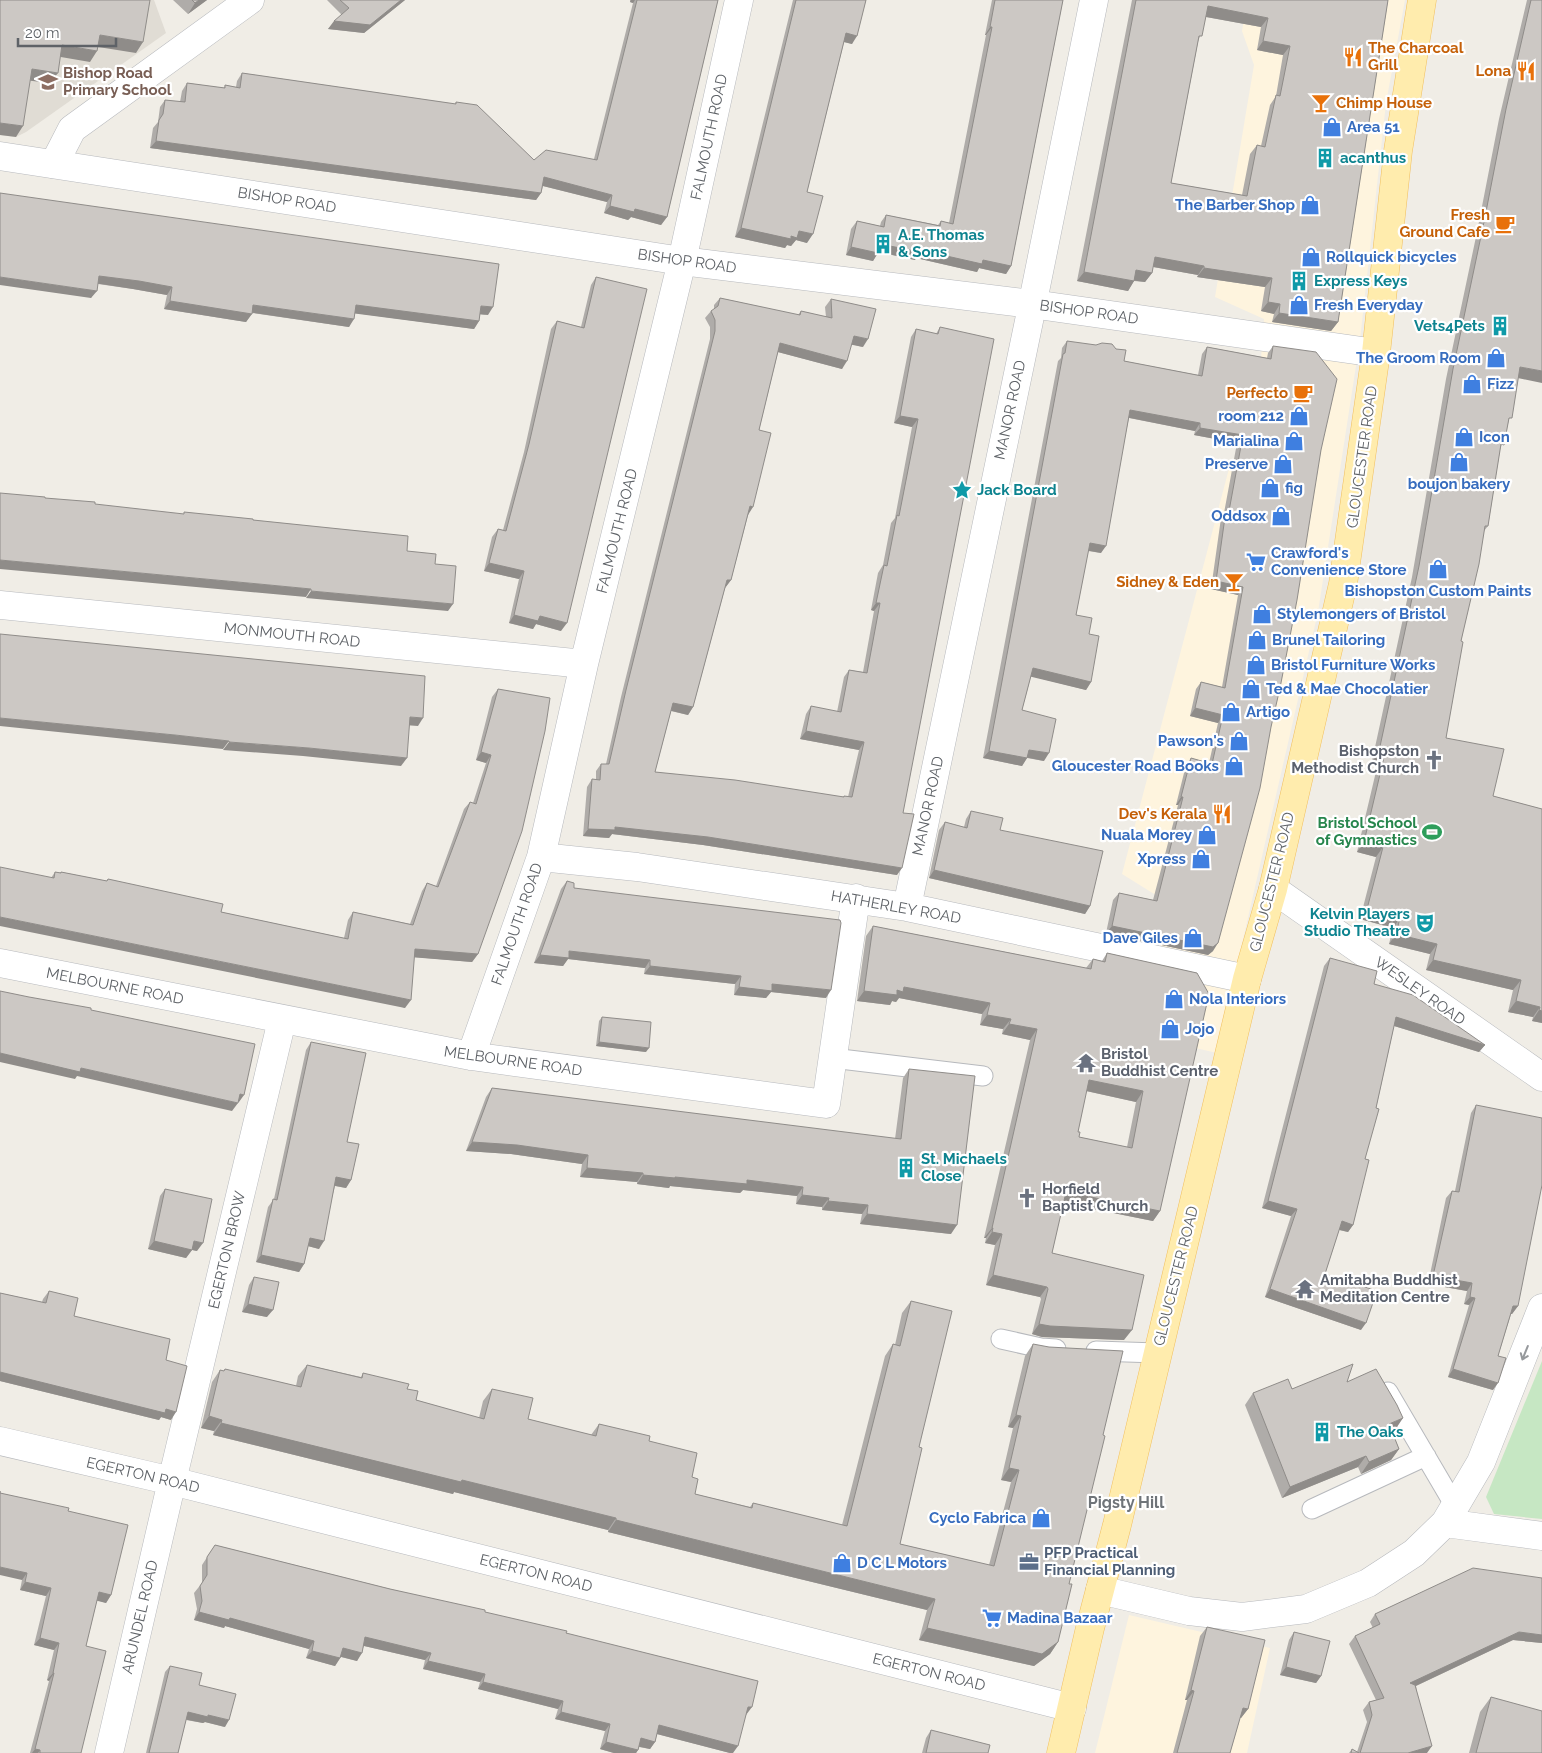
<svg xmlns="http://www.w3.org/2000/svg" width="1542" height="1753" font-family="Raleway,sans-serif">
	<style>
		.commercial { fill: #fef4de }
		.education { fill: #e0dcd4 }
		.green { fill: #c6e7c3 }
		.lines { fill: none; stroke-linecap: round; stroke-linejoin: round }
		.service-casing { stroke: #b7b9bd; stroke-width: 21 }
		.minor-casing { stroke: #b7b9bd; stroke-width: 29 }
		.tertiary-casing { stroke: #b7b9bd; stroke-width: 29 }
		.primary-casing { stroke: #f1bf5e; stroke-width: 29 }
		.service { stroke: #fff; stroke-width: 19 }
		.minor { stroke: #fff; stroke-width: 28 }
		.tertiary { stroke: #fff; stroke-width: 28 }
		.primary { stroke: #ffecad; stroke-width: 28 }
		.wall { fill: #afaca9; fill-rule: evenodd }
		.shaded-wall { fill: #8f8c89 }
		.building { fill: #ccc8c4; stroke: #8f8c89; fill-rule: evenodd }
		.oneway { stroke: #96999c }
		.labels { text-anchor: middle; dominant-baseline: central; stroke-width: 4.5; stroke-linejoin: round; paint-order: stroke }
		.food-label { font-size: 15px; font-weight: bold; fill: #c56008; stroke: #fff; text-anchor: end }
		.education-label { font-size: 15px; font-weight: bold; fill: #785e54; stroke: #fff; text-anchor: start }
		.shop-label { font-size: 15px; font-weight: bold; fill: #366cbe; stroke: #fff; text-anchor: start }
		.street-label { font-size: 15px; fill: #5e6267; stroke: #fff }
		.culture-label { font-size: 15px; font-weight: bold; fill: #0d838f; stroke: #fff; text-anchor: start }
		.worship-label { font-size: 15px; font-weight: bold; fill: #5b616d; stroke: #fff; text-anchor: start }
		.leisure-label { font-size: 15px; font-weight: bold; fill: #27864d; stroke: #fff; text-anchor: end }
		.service-label { font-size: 15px; font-weight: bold; fill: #4e5e75; stroke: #fff; text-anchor: start }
		.neighbourhood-label { font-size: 16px; font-weight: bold; fill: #6f7479; stroke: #fff }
	</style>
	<rect width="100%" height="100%" fill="#f0ede6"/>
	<path class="commercial" d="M1247 0H1405L1386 103 1360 340 1318 612 1217 1053 1143 1036 1157 970 1167 902 1122 874 1231 461 1255 440 1264 319 1215 297 1254 65 1242 31Z
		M1129 1615 1270 1648 1247 1753H1095Z"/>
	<path class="education" d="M0 0H154L166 33 26 132 16 137 0 135Z"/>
	<path class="green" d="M1542 1361V1519L1494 1514 1486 1497Z"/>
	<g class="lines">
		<defs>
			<path id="service" d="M832 1058 983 1076
				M1001 1339 1041 1348 1056 1349
				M1096 1351 1157 1353
				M1388 1392 1455 1506
				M1312 1509 1426 1456"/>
			<path id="minor" d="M54 164 72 129 250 0
				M0 605 584 664
				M541 857 637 867 907 907 1247 979
				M1273 889 1542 1077
				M907 907 1029 321 1094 0
				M0 963 471 1056 826 1104 856 898
				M471 1056 541 857 584 664 682 261 739 0
				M0 1441 172 1481 1072 1708
				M1445 1523 1542 1536
				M1100 1590 1189 1611 1242 1617 1306 1609 1368 1583 1414 1553 1445 1523 1481 1462 1542 1308
				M109 1753 172 1481 282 1020"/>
			<path id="tertiary" d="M0 156 682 261 1032 304 1376 353"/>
			<path id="primary" d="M1061 1753 1090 1628 1117 1525 1247 979 1273 889 1343 584 1376 353 1398 151 1422 0"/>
		</defs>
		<use href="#service" class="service-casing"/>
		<use href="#minor" class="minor-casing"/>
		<use href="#tertiary" class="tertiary-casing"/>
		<use href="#primary" class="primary-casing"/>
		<use href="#service" class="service"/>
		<use href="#minor" class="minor"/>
		<use href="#tertiary" class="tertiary"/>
		<use href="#primary" class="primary"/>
	</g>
	<path class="wall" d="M173 0H207L188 14Z
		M327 0H405L364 33 328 29 342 15Z
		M630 0H718L667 217 661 225 631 217 628 220 604 213 607 202 543 186 541 193 536 200 150 148 153 128 158 122 160 107 165 100 180 102 182 91 187 83 224 88 225 85 236 87 237 81 242 73 455 104 456 102 534 160 594 159 633 3 630 2Z
		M793 0H866L852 44 844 42 807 192V243L796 240 791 246 787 245 785 248 735 237Z
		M992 0H1063L1011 266 1006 274 979 268 977 272 916 258 915 260 878 252 873 261 846 255 851 229 857 221 880 226 881 222 886 215 938 225 941 221 949 223 986 35H985Z
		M1132 0H1388L1338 322 1331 331 1272 322 1274 314 1261 311 1265 287 1197 277 1198 275 1153 267 1152 273 1145 282 1134 281 1128 291 1077 281ZM1206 17 1261 27 1257 50 1283 55 1276 96 1270 105 1261 146 1257 145 1250 154 1242 195 1171 183 1198 42Z
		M1527 0H1542L1518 378 1508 424 1500 450 1488 526 1484 531 1461 641 1446 738 1493 796 1542 809V1023L1532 1021 1533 1017 1508 1012 1513 990 1426 970 1430 954 1389 944 1393 928 1360 919 1376 857 1357 852 1378 763 1372 761 1412 577 1446 379 1477 232 1499 119Z
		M0 193 488 315 480 314 479 321 474 329 355 313 349 327 252 313 246 322 164 309 167 295 133 289 98 284 91 298Z
		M596 277 561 631 536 624 533 629 509 623 519 579 484 571 492 537 498 529 503 530 524 452 551 329 557 321 581 327 591 285Z
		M720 298 798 315 801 311 826 317 825 307 831 299 863 347 851 344 842 369 778 352 759 430 748 515 731 580 725 588 693 707 688 715 671 711 655 772 843 797 844 796 848 797 859 750 800 739 806 714 811 706 837 712 844 677 849 670 863 672 874 611 871 610 878 573 883 565 891 523 895 518 912 427 894 423 911 337 916 329 936 334 940 327 903 813 897 875 703 845 612 834 609 838 583 836 587 787 592 779 596 780V771L601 764H606L621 697 710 339V327L705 318 711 311 714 309V305Z
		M1067 341 1124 361 1198 375 1202 354 1207 347 1267 358 1268 353 1273 346 1321 450 1213 951 1208 955 1106 933 1113 900 1119 893 1153 900 1178 805H1176L1186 765 1191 758 1209 763 1218 723 1190 716 1196 689 1201 682 1222 687 1238 595 1211 589 1221 518 1224 513 1237 443 1194 435 1195 431 1129 418 1101 553 1088 551 1076 615 1089 634 1091 682 1086 690 1031 676 1022 710 1044 761 1027 758 1022 766 983 758 1058 361 1061 358 1062 348Z
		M498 689 478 954 472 962 414 957 405 1008 51 878 55 872 60 873 61 872 107 881 108 879 221 912 344 938 348 920 353 912 410 924 422 891 427 883 436 886 464 809 470 802 473 803 486 763 476 760 492 697Z
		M971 811 1000 830 1090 906 1085 914 929 878 939 830 945 822 964 827 966 819Z
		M567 881 574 888 826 998 771 992 766 998 734 995 735 984 644 974 645 968 568 959 563 966 534 963 561 889Z
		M873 926 1086 968 1093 959 1102 961 1107 953 1197 973 1160 1211 1153 1221 1063 1203 1052 1253 1124 1340 1042 1337 1032 1334 1041 1299 1040 1297 986 1285 995 1245 985 1243 986 1238H984L1030 1040 1002 1034 1003 1029 980 1025 982 1014 899 998 896 1002 892 1001 890 1005 857 1001 866 936ZM1086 1091 1136 1102 1127 1147 1079 1137 1078 1132Z
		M1330 958 1374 984 1485 1045 1479 1052 1394 1026 1365 1159 1353 1225 1348 1232 1339 1230 1325 1274 1361 1330 1265 1297 1291 1216 1262 1208 1324 966Z
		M602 1017 646 1052 596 1046 599 1021Z
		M311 1042 347 1142 351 1180 346 1188 335 1186 319 1249 308 1246 304 1264 299 1272 256 1262 268 1207 274 1199 306 1050Z
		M909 1069 951 1234 860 1224 862 1214 822 1210V1207L796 1204 797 1196 743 1190 740 1193 670 1186 669 1188 637 1184V1182L580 1177 582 1164 511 1154 466 1151 486 1097 492 1088 895 1139 903 1078Z
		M1476 1105 1518 1306 1512 1314H1511L1498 1356 1493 1390 1448 1377 1469 1305 1464 1304 1467 1291 1428 1284 1446 1198 1452 1191H1455L1471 1113Z
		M165 1189 197 1251 192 1250 186 1258 148 1249 160 1196Z
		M254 1277 267 1317 242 1312 249 1285Z
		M49 1291 74 1316 166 1360 171 1420 161 1417 159 1420 0 1381V1293L42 1302 43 1299Z
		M911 1301 919 1447 900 1544 989 1565 1011 1482 1001 1480 1013 1428 1008 1427 1025 1356 1033 1344 1069 1584 1058 1642 1050 1654 1034 1666 919 1640 927 1610 608 1532V1530L454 1492 453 1494 213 1435 214 1431 201 1428 212 1382 220 1370 224 1371 225 1369 296 1386 298 1376 307 1365 361 1377 363 1373 407 1389 416 1400 479 1418 483 1401 492 1389 528 1419 591 1435 599 1424 649 1441 692 1477 695 1494 750 1507 753 1503 842 1525 885 1356 893 1344 895 1345 902 1313Z
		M1347 1382 1395 1430 1392 1431 1399 1449 1391 1460 1361 1474 1358 1467 1282 1498 1245 1405 1253 1393Z
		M0 1493 68 1511 111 1595 106 1603 97 1600 86 1646 81 1753H30L49 1681 47 1680 54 1650 34 1645 46 1596 20 1590 22 1580Z
		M215 1545 566 1633 746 1715 730 1753 657 1734 655 1742 650 1749 639 1747 638 1750 636 1753H614L600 1749 605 1731 555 1719 558 1709 478 1689 480 1682 423 1669 425 1660 364 1646 357 1661 341 1657 335 1666 306 1658 309 1649 225 1626 224 1628 194 1620 197 1609 194 1593 202 1583V1565Z
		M1542 1578V1643L1513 1640 1416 1686 1427 1753H1349L1352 1749 1357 1752 1367 1722 1363 1710 1369 1702 1376 1700 1349 1644 1355 1636 1373 1628 1370 1622 1375 1614Z
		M1207 1627 1248 1709 1241 1718H1240L1230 1753H1173L1187 1700H1185L1200 1636Z
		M1294 1632 1321 1676 1316 1683 1280 1675 1289 1640Z
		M170 1666 199 1685 225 1727 205 1722 203 1723 186 1720 178 1753H146L165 1672Z
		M1491 1697 1542 1753H1469L1480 1712Z
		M931 1730 988 1753H922L926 1738Z"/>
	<path class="shaded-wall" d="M199 0H207L188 14 195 3Z
		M401 0H405L364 33 328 29 334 21Z
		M631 0H635L633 3 630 2Z
		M1208 6 1268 18 1261 27 1201 16Z
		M990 27H992L986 35H985Z
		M846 33 857 36 852 44 840 41Z
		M100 35 143 42 136 53 92 46Z
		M1263 41 1290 46 1283 55 1257 50Z
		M62 45 97 51 90 62 55 56Z
		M32 69 58 73 50 83 24 80Z
		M0 123 23 126 16 137 0 135Z
		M156 141 541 193 536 200 150 148Z
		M544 177 612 195 607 202 539 185Z
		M610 206 635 209 667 217 661 225 631 217 628 220 604 213Z
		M741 228 791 236 799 231 813 234 807 243 796 240 791 246 787 245 785 248 735 237Z
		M880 244 983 260 1011 266 1006 274 979 268 977 272 916 258 915 260 875 251Z
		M851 247 878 253 873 261 846 255Z
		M1155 257 1204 266 1198 275 1148 266Z
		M1204 268 1272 278 1265 287 1197 277Z
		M1136 270 1152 273 1145 282 1130 280Z
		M1084 272 1134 281 1128 291 1077 281Z
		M99 276 139 281 172 287 167 295 133 289 94 283Z
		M0 277 97 291 91 298 0 285Z
		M170 301 252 314 246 322 164 309Z
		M1268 302 1280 304 1274 314 1261 311Z
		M253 305 354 319 349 327 248 312Z
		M356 305 479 321 474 329 351 313Z
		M481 306 493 307 488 315 476 314Z
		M1279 313 1338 322 1331 331 1272 322Z
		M854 336 868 339 863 347 848 344Z
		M780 343 847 361 842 369 774 351Z
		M1520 367 1542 371V383L1513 377Z
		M1130 410 1200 423 1195 431 1125 417Z
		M900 416 918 419 912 427 894 423Z
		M1200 428 1243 435 1237 443 1194 435Z
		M750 506 753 507 748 515 744 514Z
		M1090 543 1106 546 1101 553 1085 550Z
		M0 560 259 584 311 589 306 597 0 569Z
		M489 563 524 571 519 579 484 571Z
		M727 580H731L725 588Z
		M1216 581 1243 587 1238 595 1211 589Z
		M311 591 453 604 448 611 306 598Z
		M876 603H880L874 611 871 610Z
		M514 615 540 616 567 623 561 631 536 624 533 629 509 623Z
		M1033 668 1091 682 1086 690 1028 676Z
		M673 703 693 707 688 715 668 710Z
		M1195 708 1223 715 1218 723 1190 716Z
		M410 717 423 718 418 726 404 725Z
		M0 718 175 735 229 741 223 749 0 726Z
		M806 731 864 742 859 750 800 739Z
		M229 742 309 748 407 758 401 766 303 756 223 750Z
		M1029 750 1049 753 1044 761 1024 757Z
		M989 751 1027 758 1022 766 983 758Z
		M1379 751 1385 753 1378 763 1372 761Z
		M481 752 491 755 486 763 476 760Z
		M1181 797H1183L1178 805H1176Z
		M615 827 708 837 902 868 897 875 703 845 612 834 609 838 583 836 588 829Z
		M1364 842 1383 847 1376 857 1357 852Z
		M934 870 1090 906 1085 914 929 878Z
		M1367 909 1400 918 1393 928 1360 919Z
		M0 917 411 1000 405 1008 0 926Z
		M1112 926 1218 943 1213 951 1208 955 1106 933Z
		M1396 934 1437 944 1430 954 1389 944Z
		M415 949 478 954 472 962 410 957Z
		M569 951 650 960 645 968 568 959 563 966 534 963 540 955Z
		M1433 960 1521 980 1513 990 1426 970Z
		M650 966 741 976 735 984 644 974Z
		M772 984 831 990 826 998 771 992 766 998 734 995 739 987Z
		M904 987 990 1003 982 1014 899 998 896 1002 892 1001 890 1005 857 1001 864 991 897 990Z
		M1516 1001 1540 1007 1533 1017 1508 1012Z
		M1539 1010 1542 1011V1023L1532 1021Z
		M987 1015 1011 1019 1003 1029 980 1025Z
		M1396 1017 1485 1045 1479 1052 1391 1025Z
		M1009 1024 1037 1029 1030 1040 1002 1034Z
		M599 1042 649 1048 646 1052 596 1046Z
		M0 1053 81 1068 238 1103 232 1111 77 1076 75 1079 0 1062Z
		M1089 1080 1143 1091 1136 1102 1082 1090Z
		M240 1094 244 1095 239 1102H235Z
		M472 1142 517 1145 588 1155 582 1164 511 1154 466 1151Z
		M587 1168 643 1173 637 1182 580 1177Z
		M643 1175 675 1177 747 1180 803 1187 797 1196 743 1190 740 1193 670 1186 669 1188 637 1184Z
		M336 1177 351 1180 346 1188 331 1185Z
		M1066 1192 1160 1211 1153 1221 1059 1202Z
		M802 1195 829 1198 822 1207 796 1204Z
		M828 1201 868 1205 862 1214 822 1210Z
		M1268 1201 1297 1209 1291 1216 1262 1208Z
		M867 1214 957 1225 951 1234 860 1224Z
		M1342 1221 1353 1225 1348 1232 1336 1229Z
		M992 1228H993L986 1238H984Z
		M992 1232 1002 1234 995 1245 985 1243Z
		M310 1238 324 1241 319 1249 304 1245Z
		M154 1241 192 1250 186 1258 148 1249Z
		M194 1241 203 1243 197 1251 188 1249Z
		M261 1255 304 1264 299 1272 256 1262Z
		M993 1275 1047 1287 1040 1297 986 1285Z
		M1433 1276 1472 1283 1467 1291 1428 1284Z
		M1270 1289 1366 1323 1361 1330 1265 1297Z
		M1470 1297 1475 1298 1469 1305 1464 1304Z
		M248 1304 273 1310 267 1317 242 1312Z
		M1513 1306H1518L1512 1314H1508Z
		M1039 1324 1132 1330 1124 1340 1042 1337 1032 1334Z
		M1453 1369 1498 1383 1493 1390 1448 1377Z
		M0 1372 166 1409 176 1412 171 1420 161 1417 159 1420 0 1381Z
		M1016 1415 1021 1416 1013 1428 1008 1427Z
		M209 1416 222 1420 214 1431 201 1428Z
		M1403 1418 1395 1430 1381 1435 1389 1424Z
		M221 1423 462 1480 616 1518 608 1530 454 1492 453 1494 213 1435Z
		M1399 1449 1391 1460 1361 1474 1369 1462Z
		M1366 1456 1358 1467 1282 1498 1290 1487Z
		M1009 1468 1019 1470 1011 1482 1001 1480Z
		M616 1520 935 1599 927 1610 608 1532Z
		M0 1567 27 1573 22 1580 0 1575Z
		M25 1582 51 1588 46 1596 20 1590Z
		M99 1592 111 1595 106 1603 94 1600Z
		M199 1612 230 1618 314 1641 309 1649 225 1626 224 1628 194 1620Z
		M927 1628 1058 1642 1050 1654 1034 1666 919 1640Z
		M1519 1632 1542 1635V1643L1513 1640 1405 1691 1410 1683Z
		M365 1637 431 1653 425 1660 360 1645Z
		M40 1638 59 1643 54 1650 34 1645Z
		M343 1648 362 1653 357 1661 338 1656Z
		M312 1651 340 1658 335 1666 306 1658Z
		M428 1661 485 1674 480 1682 423 1669Z
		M1286 1667 1321 1676 1316 1683 1280 1675Z
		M53 1673H54L49 1681 47 1680Z
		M483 1682 563 1701 558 1709 478 1689Z
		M1191 1690 1194 1691 1187 1700H1185Z
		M748 1707H752L746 1715H742Z
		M1243 1708 1248 1709 1241 1718 1237 1717Z
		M188 1712 208 1715 229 1720 225 1727 205 1722 203 1723 183 1719Z
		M561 1712 610 1724 605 1731 555 1719Z
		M659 1725 738 1746 733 1753H730L653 1733Z
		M641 1738 655 1742 650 1749 636 1746Z
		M606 1742 638 1750 636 1753H614L600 1749Z
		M1432 1746 1427 1753H1408Z
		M35 1749 40 1750 38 1753H32Z"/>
	<path class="building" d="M0 0H150L143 42 100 35 97 51 62 45 58 73 32 69 23 126 0 123Z
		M192 0H199L195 3Z
		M340 0H401L370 25 334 21 349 8Z
		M637 0H718L667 217 635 209 634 212 610 206 612 195 544 177 541 193 156 141 159 120 163 114 165 100 185 102 187 83 225 88V85L240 88 242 73 456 104V102L477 105 534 160 546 150 597 160Z
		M796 0H866L857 36 846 33 807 192 823 196 813 234 799 231 797 238 791 236V239L741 228Z
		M995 0H1063L1011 266 983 260 982 264 920 250V252L880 244 882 235 878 253 851 247 857 221 884 227 886 215 940 226 941 221 953 224 992 27H990Z
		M1136 0H1388L1338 322 1279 313 1280 304 1268 302 1272 278 1204 268V266L1155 257 1152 273 1136 270 1134 281 1084 272ZM1208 6 1268 18 1263 41 1290 46 1280 96 1276 95 1265 147 1257 145 1247 196 1171 183 1199 36H1202Z
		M1531 0H1542V371L1520 367 1512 418H1509L1504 445 1501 444 1488 526H1485L1479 564 1461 641 1463 642 1446 738 1504 749 1493 796 1542 809V1011L1539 1010 1540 1007 1516 1001 1521 980 1433 960 1437 944 1396 934 1400 918 1367 909 1383 847 1364 842 1385 753 1379 751 1419 566 1453 369 1484 222 1506 109Z
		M0 193 499 264 493 307 481 306 479 321 356 305 354 319 253 305 252 314 170 301 172 287 139 281 99 276 97 291 0 277Z
		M596 277 647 289 567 623 540 616 538 621 514 615 524 571 489 563 498 529 506 531 529 444 557 321 584 328Z
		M720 298 800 315 801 311 832 318 831 299 876 309 868 339 854 336 847 361 780 343 759 430 771 433 753 507 750 506 731 580H727L693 707 673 703 655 772 735 780 844 797V796L852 797 864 742 806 731 811 706 841 712 849 670 867 673 880 603H876L884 565 887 566 897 515 899 516 918 419 900 416 916 329 938 334 940 327 994 339 903 813 914 814 902 868 708 837 615 827V830L588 829 592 779 600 780 601 764H609L626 690 715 331V320L711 311 718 306Z
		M1067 341 1096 345 1102 343 1112 344 1116 349 1126 350 1124 361 1202 376 1207 347 1271 359 1273 346 1316 352 1337 379 1321 450 1297 600 1280 688 1271 727 1260 788 1218 943 1213 947 1112 926 1119 893 1157 901 1183 797H1181L1191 758 1212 764 1223 715 1195 708 1201 682 1225 688 1243 587 1216 581 1226 510 1229 511 1243 435 1200 428V423L1130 410 1106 546 1090 543 1076 615 1092 618 1089 634 1099 636 1091 682 1033 668 1022 710 1056 719 1049 753 1029 750 1027 758 989 751 1063 354 1065 353Z
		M0 493 45 497V498L95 502V504L184 514V512L253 519V520L408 536 407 551 436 554 435 564 456 566 453 604 311 591V589L259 584 0 560Z
		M0 634 425 676 423 718 410 717 407 758 309 748 229 742V741L175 735 0 718Z
		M498 689 550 698 545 731 522 831 478 954 415 949 411 1000 0 917V867L54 878 55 872 61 873V872L107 881 108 879 223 904 221 912 348 939 353 912 413 925 427 883 438 887 470 802 476 804 491 755 481 752Z
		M971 811 1003 818 1000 830 1103 851 1090 906 934 870 945 822 967 828Z
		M567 881 574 883V888L840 920 841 923 831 990 772 984V991L739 987 741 976 650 966V960L569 951V958L540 955Z
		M873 926 1091 969 1093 959 1105 962 1107 953 1197 973 1209 994 1160 1211 1066 1192 1052 1253 1144 1275 1132 1330 1050 1326 1039 1324 1048 1289 1047 1287 993 1275 1002 1234 992 1232 993 1228H992L1037 1029 1009 1024 1011 1019 987 1015 990 1003 904 987 903 992 897 990V995L864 991ZM1089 1080 1143 1091 1132 1148 1079 1137 1080 1132H1078Z
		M1330 958 1377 971 1374 984 1413 995 1485 1045 1396 1017 1376 1108 1379 1109 1365 1159 1369 1160 1353 1225 1342 1221 1325 1274 1377 1291 1366 1323 1270 1289 1297 1209 1268 1201Z
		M0 991 29 997 91 1008V1010L255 1044 244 1095 240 1094 238 1103 81 1068 80 1072 0 1053Z
		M602 1017 651 1022 649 1048 599 1042Z
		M311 1042 366 1053 347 1142 359 1144 351 1180 336 1177 324 1241 310 1238 304 1264 261 1255 273 1199 277 1200Z
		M909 1069 975 1076 957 1225 867 1214 868 1205 828 1201 829 1198 802 1195 803 1187 747 1180V1184L675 1177V1178L643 1175V1173L587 1168 588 1155 517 1145 472 1142 492 1088 901 1139Z
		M1476 1105 1542 1118V1185L1518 1306H1513L1498 1356 1506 1358 1498 1383 1453 1369 1475 1298 1470 1297 1472 1283 1433 1276 1452 1191 1459 1192Z
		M165 1189 212 1199 203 1243 194 1241 192 1250 154 1241Z
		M254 1277 279 1282 273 1310 248 1304Z
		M49 1291 78 1298 74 1316 170 1339 166 1360 187 1366 176 1412 166 1409 165 1413 0 1372V1293L46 1303Z
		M911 1301 952 1311 919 1447 922 1448 900 1544 994 1566 1019 1470 1009 1468 1021 1416 1016 1415 1033 1344 1049 1347 1123 1351 1103 1435 1105 1436 1069 1584H1072L1058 1642 1042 1654 927 1628 935 1599 616 1520V1518L462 1480 461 1482 221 1423 222 1420 209 1416 220 1370 224 1371 225 1369 301 1387 307 1365 362 1378 363 1373 409 1384 407 1389 418 1391 416 1400 484 1419 492 1389 533 1398 528 1419 596 1436 599 1424 650 1436 649 1441 697 1453 692 1477 698 1479 695 1494 752 1508 753 1503 847 1526 893 1344 900 1346Z
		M1353 1364 1347 1382 1376 1369 1397 1405 1403 1418 1389 1424 1399 1449 1369 1462 1366 1456 1290 1487 1253 1393 1288 1379 1292 1389Z
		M0 1491V1493L69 1508 68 1511 128 1525 111 1595 99 1592 86 1646 106 1651 81 1753H40V1750L35 1749 54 1673H53L59 1643 40 1638 51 1588 25 1582 27 1573 0 1567Z
		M215 1545 390 1589 485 1610V1612L567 1631 566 1633 758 1681 752 1707H748L738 1746 659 1725 655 1742 641 1738 638 1750 606 1742 610 1724 561 1712 563 1701 483 1682 485 1674 428 1661 431 1653 365 1637 362 1653 343 1648 340 1658 312 1651 314 1641 230 1618 229 1620 199 1612 202 1601 200 1586 207 1575V1557Z
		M1473 1568 1542 1578V1635L1519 1632 1410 1683 1415 1685 1432 1746 1408 1753H1360L1372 1715 1369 1702 1384 1698 1355 1636 1380 1624 1375 1614Z
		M1207 1627 1265 1640 1248 1709 1243 1708 1230 1753H1177L1194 1691 1191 1690Z
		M1294 1632 1330 1641 1321 1676 1286 1667Z
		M170 1666 202 1673 199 1685 236 1694 229 1720 208 1715V1717L188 1712 178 1753H149Z
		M1491 1697 1542 1711V1753H1476Z
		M931 1730 990 1745 988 1753H926Z
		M1352 1749 1359 1753H1351Z"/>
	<defs><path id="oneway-shaft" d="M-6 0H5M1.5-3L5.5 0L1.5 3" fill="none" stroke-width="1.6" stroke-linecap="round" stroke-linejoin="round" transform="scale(1.25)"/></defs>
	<use class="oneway" href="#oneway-shaft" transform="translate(1525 1353) rotate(112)"/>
	<defs>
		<symbol id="restaurant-bare" viewBox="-9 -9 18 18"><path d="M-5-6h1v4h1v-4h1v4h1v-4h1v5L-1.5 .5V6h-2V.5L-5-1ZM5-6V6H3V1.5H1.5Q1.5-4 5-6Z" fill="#e8710a" stroke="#fff" stroke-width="2.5" paint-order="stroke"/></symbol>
		<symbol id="school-bare" viewBox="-9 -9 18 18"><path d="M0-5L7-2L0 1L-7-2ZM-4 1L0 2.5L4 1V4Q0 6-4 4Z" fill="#8d6e63" stroke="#fff" stroke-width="2.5" paint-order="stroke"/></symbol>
		<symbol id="bar-bare" viewBox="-9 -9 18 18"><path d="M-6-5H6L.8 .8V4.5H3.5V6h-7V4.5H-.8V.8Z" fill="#e8710a" stroke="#fff" stroke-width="2.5" paint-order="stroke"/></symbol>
		<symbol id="shop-bare" viewBox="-9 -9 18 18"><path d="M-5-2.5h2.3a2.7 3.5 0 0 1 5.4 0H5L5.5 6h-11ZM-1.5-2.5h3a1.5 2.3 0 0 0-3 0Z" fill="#3f7fe0" stroke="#fff" stroke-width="2.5" paint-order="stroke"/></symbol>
		<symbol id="building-bare" viewBox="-9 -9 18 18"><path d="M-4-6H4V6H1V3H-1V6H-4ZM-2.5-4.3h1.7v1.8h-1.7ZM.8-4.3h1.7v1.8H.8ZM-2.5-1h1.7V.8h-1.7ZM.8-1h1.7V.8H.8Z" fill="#0f9aa8" stroke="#fff" stroke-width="2.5" paint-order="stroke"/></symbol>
		<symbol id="cafe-bare" viewBox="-9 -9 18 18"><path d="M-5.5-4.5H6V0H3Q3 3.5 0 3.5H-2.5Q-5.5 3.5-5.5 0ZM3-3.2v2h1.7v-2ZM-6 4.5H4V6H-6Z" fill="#e8710a" stroke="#fff" stroke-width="2.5" paint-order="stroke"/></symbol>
		<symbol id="sight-bare" viewBox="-9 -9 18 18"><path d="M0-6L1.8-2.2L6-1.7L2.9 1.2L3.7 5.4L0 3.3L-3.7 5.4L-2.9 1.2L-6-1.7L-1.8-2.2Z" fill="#0f9aa8" stroke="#fff" stroke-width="2.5" paint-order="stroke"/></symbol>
		<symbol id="supermarket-bare" viewBox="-9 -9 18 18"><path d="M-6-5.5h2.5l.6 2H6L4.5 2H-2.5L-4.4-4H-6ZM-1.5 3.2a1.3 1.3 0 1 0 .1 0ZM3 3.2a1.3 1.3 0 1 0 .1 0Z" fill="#3f7fe0" stroke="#fff" stroke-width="2.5" paint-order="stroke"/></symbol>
		<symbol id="church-bare" viewBox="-9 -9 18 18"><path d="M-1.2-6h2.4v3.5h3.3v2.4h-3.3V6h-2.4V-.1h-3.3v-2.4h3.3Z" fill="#6b7280" stroke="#fff" stroke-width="2.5" paint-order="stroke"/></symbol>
		<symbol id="stadium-bare" viewBox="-9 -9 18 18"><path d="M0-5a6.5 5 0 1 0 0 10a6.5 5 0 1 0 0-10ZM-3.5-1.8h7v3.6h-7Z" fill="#2e9e5b" stroke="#fff" stroke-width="2.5" paint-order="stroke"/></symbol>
		<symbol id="theatre-bare" viewBox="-9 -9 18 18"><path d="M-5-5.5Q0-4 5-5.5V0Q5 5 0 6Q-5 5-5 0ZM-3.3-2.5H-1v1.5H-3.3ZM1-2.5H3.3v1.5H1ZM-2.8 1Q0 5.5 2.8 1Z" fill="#0f9aa8" stroke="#fff" stroke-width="2.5" paint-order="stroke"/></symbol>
		<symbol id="temple-bare" viewBox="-9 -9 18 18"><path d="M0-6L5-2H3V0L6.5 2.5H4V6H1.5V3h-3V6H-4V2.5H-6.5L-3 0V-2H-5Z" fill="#6b7280" stroke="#fff" stroke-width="2.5" paint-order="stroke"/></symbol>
		<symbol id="office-bare" viewBox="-9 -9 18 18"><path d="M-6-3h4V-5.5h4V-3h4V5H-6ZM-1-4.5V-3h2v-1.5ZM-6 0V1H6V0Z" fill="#5c6f8a" stroke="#fff" stroke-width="2.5" paint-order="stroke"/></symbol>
	</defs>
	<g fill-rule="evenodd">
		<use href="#restaurant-bare" x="1339" y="43" width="28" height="28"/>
		<use href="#restaurant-bare" x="1512" y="57" width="28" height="28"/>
		<use href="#school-bare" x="34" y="68" width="28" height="28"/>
		<use href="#bar-bare" x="1307" y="89" width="28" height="28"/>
		<use href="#shop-bare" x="1318" y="113" width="28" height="28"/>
		<use href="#building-bare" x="1311" y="144" width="28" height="28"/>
		<use href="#shop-bare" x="1296" y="191" width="28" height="28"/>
		<use href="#cafe-bare" x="1491" y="210" width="28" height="28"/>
		<use href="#building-bare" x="869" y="230" width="28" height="28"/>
		<use href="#shop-bare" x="1297" y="243" width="28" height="28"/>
		<use href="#building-bare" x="1285" y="267" width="28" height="28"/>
		<use href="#shop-bare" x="1285" y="291" width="28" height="28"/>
		<use href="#building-bare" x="1486" y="312" width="28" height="28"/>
		<use href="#shop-bare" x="1482" y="344" width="28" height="28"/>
		<use href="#shop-bare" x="1458" y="370" width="28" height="28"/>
		<use href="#cafe-bare" x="1289" y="379" width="28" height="28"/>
		<use href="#shop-bare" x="1285" y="402" width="28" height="28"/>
		<use href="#shop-bare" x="1450" y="423" width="28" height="28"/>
		<use href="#shop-bare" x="1280" y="427" width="28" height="28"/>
		<use href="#shop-bare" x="1445" y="448" width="28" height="28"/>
		<use href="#shop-bare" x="1269" y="450" width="28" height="28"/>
		<use href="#shop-bare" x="1256" y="474" width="28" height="28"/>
		<use href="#sight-bare" x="948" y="476" width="28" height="28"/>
		<use href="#shop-bare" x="1267" y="502" width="28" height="28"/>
		<use href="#supermarket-bare" x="1242" y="548" width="28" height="28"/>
		<use href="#shop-bare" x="1424" y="555" width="28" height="28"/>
		<use href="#bar-bare" x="1220" y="568" width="28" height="28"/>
		<use href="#shop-bare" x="1248" y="600" width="28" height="28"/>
		<use href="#shop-bare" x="1243" y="626" width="28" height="28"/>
		<use href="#shop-bare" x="1242" y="651" width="28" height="28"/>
		<use href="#shop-bare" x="1237" y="675" width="28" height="28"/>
		<use href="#shop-bare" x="1217" y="698" width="28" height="28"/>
		<use href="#shop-bare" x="1225" y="727" width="28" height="28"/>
		<use href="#church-bare" x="1420" y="746" width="28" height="28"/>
		<use href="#shop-bare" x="1220" y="752" width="28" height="28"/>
		<use href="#restaurant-bare" x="1208" y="800" width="28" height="28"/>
		<use href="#stadium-bare" x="1418" y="818" width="28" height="28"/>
		<use href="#shop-bare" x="1193" y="821" width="28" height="28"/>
		<use href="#shop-bare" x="1187" y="845" width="28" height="28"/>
		<use href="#theatre-bare" x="1411" y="909" width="28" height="28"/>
		<use href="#shop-bare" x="1179" y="924" width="28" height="28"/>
		<use href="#shop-bare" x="1160" y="985" width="28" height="28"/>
		<use href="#shop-bare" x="1156" y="1015" width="28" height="28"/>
		<use href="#temple-bare" x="1072" y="1049" width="28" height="28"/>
		<use href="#building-bare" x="892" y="1154" width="28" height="28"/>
		<use href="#church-bare" x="1013" y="1184" width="28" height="28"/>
		<use href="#temple-bare" x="1291" y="1275" width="28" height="28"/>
		<use href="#building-bare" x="1308" y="1418" width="28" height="28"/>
		<use href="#shop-bare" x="1027" y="1504" width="28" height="28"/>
		<use href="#office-bare" x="1015" y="1548" width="28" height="28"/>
		<use href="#shop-bare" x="828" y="1549" width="28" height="28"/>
		<use href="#supermarket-bare" x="978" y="1604" width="28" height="28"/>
	</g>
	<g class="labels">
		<g class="food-label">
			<text x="1368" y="48" text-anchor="start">The Charcoal<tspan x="1368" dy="17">Grill</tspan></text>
			<text x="1511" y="71">Lona</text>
			<text x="1336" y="103" text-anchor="start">Chimp House</text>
			<text x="1490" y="215">Fresh<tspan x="1490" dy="17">Ground Cafe</tspan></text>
			<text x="1288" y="393">Perfecto</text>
			<text x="1219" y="582">Sidney &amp; Eden</text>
			<text x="1207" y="814">Dev's Kerala</text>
		</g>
		<g class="education-label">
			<text x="63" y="73">Bishop Road<tspan x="63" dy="17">Primary School</tspan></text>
		</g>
		<g class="shop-label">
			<text x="1347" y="127">Area 51</text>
			<text x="1295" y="205" text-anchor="end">The Barber Shop</text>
			<text x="1326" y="257">Rollquick bicycles</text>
			<text x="1314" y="305">Fresh Everyday</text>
			<text x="1481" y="358" text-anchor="end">The Groom Room</text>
			<text x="1487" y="384">Fizz</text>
			<text x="1284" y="416" text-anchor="end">room 212</text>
			<text x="1479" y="437">Icon</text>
			<text x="1279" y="441" text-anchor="end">Marialina</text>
			<text x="1268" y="464" text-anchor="end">Preserve</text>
			<text x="1459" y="484" text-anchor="middle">boujon bakery</text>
			<text x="1285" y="488">fig</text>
			<text x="1266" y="516" text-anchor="end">Oddsox</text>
			<text x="1271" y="553">Crawford's<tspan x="1271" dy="17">Convenience Store</tspan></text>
			<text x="1438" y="591" text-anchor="middle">Bishopston Custom Paints</text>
			<text x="1277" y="614">Stylemongers of Bristol</text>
			<text x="1272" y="640">Brunel Tailoring</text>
			<text x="1271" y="665">Bristol Furniture Works</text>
			<text x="1266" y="689">Ted &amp; Mae Chocolatier</text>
			<text x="1246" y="712">Artigo</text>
			<text x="1224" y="741" text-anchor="end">Pawson's</text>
			<text x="1219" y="766" text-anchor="end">Gloucester Road Books</text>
			<text x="1192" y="835" text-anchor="end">Nuala Morey</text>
			<text x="1186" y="859" text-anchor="end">Xpress</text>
			<text x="1178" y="938" text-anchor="end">Dave Giles</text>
			<text x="1189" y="999">Nola Interiors</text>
			<text x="1185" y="1029">Jojo</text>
			<text x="1026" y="1518" text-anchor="end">Cyclo Fabrica</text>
			<text x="857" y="1563">D C L Motors</text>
			<text x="1007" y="1618">Madina Bazaar</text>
		</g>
		<g class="street-label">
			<text transform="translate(709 137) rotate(-78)">FALMOUTH ROAD</text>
			<text transform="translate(287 200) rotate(9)">BISHOP ROAD</text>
			<text transform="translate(687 261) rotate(8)">BISHOP ROAD</text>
			<text transform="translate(1089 312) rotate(8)">BISHOP ROAD</text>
			<text transform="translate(1010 410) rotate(-78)">MANOR ROAD</text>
			<text transform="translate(1362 457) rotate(-82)">GLOUCESTER ROAD</text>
			<text transform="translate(617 531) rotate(-76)">FALMOUTH ROAD</text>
			<text transform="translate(292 635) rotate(6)">MONMOUTH ROAD</text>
			<text transform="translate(928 806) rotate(-78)">MANOR ROAD</text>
			<text transform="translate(1272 882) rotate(-76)">GLOUCESTER ROAD</text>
			<text transform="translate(896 907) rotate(10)">HATHERLEY ROAD</text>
			<text transform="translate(517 924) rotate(-71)">FALMOUTH ROAD</text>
			<text transform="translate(115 986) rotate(11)">MELBOURNE ROAD</text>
			<text transform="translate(1420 991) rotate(35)">WESLEY ROAD</text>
			<text transform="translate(513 1061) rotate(8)">MELBOURNE ROAD</text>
			<text transform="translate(227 1250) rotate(-77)">EGERTON BROW</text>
			<text transform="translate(1176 1276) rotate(-76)">GLOUCESTER ROAD</text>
			<text transform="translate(143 1475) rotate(13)">EGERTON ROAD</text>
			<text transform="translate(536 1573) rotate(14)">EGERTON ROAD</text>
			<text transform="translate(140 1617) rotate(-77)">ARUNDEL ROAD</text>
			<text transform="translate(929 1672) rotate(14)">EGERTON ROAD</text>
		</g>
		<g class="culture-label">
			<text x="1340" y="158">acanthus</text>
			<text x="898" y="235">A.E. Thomas<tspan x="898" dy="17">&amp; Sons</tspan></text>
			<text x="1314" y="281">Express Keys</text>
			<text x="1485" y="326" text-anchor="end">Vets4Pets</text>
			<text x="977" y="490">Jack Board</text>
			<text x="1410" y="914" text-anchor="end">Kelvin Players<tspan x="1410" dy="17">Studio Theatre</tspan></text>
			<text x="921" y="1159">St. Michaels<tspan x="921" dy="17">Close</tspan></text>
			<text x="1337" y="1432">The Oaks</text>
		</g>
		<g class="worship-label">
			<text x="1419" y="751" text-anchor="end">Bishopston<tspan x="1419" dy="17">Methodist Church</tspan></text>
			<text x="1101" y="1054">Bristol<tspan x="1101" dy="17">Buddhist Centre</tspan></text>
			<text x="1042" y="1189">Horfield<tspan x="1042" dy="17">Baptist Church</tspan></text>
			<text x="1320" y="1280">Amitabha Buddhist<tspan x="1320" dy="17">Meditation Centre</tspan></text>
		</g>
		<g class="leisure-label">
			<text x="1417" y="823">Bristol School<tspan x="1417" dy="17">of Gymnastics</tspan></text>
		</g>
		<g class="service-label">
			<text x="1044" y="1553">PFP Practical<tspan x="1044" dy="17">Financial Planning</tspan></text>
		</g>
		<g class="neighbourhood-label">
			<text x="1126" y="1502">Pigsty Hill</text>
		</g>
	</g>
	<path d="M18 38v8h98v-8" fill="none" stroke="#5e6267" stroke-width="2.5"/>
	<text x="25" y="38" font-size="15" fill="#5e6267" stroke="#ffffff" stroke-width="4" paint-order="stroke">20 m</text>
</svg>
